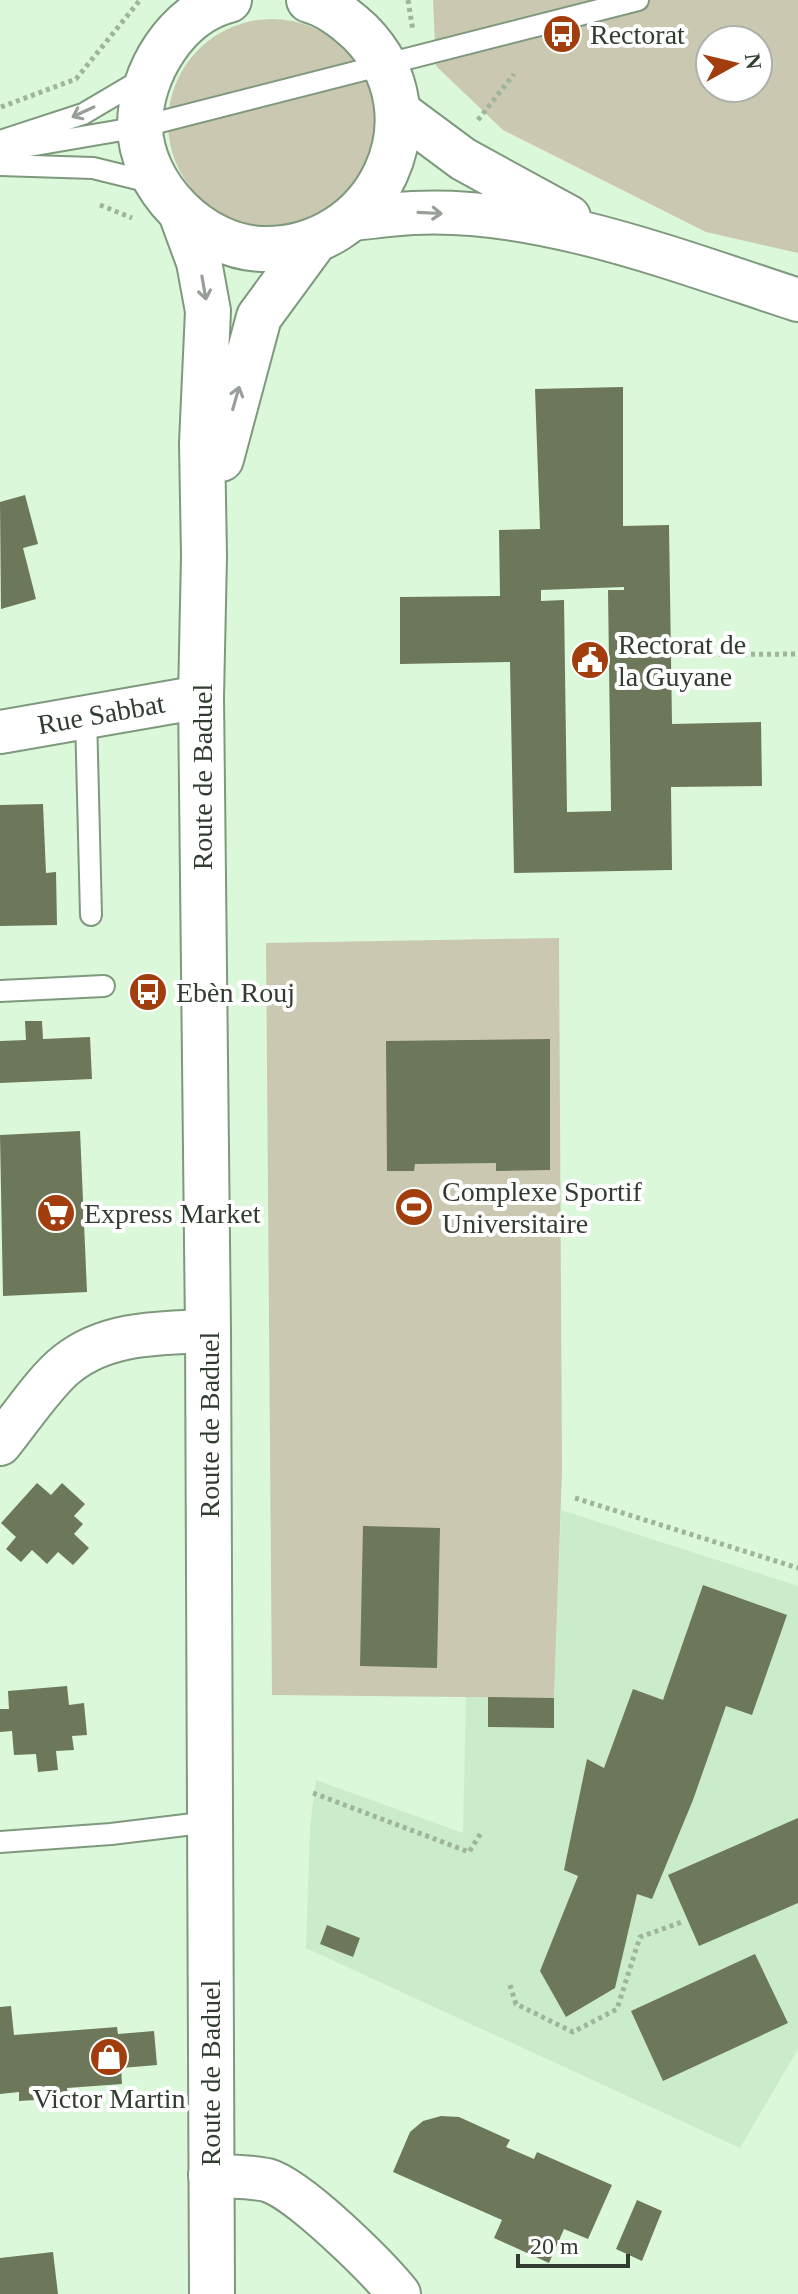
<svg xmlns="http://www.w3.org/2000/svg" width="798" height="2294" font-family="Georgia,serif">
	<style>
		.built { fill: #cbecca }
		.green { fill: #cac8b1; fill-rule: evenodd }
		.building { fill: #6d775a; fill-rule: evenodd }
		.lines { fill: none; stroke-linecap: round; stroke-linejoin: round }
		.lane-casing { stroke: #7e997e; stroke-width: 24 }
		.street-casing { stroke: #7e997e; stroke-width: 46 }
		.secondary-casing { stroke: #7e997e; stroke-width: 48 }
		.path { stroke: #9eb49d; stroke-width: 5; stroke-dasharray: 4 4; stroke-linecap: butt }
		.lane { stroke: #fff; stroke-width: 20 }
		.street { stroke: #fff; stroke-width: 42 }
		.secondary { stroke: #fff; stroke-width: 44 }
		.oneway { stroke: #989e98 }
		.labels { text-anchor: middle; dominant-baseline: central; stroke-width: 8; stroke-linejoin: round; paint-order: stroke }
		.poi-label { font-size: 28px; fill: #323d31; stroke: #fff; text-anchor: start }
		.street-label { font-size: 28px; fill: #323d31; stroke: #fff }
	</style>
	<rect width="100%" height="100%" fill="#dbf8da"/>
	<path class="built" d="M561 1510 798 1586V2049L740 2148 306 1948 310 1826 316 1780 463 1833 466 1697 554 1698Z"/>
	<path class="green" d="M433 0H798V253L706 232 503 130 436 66ZM710 40H758V88H710Z
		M168 123a104 104 0 1 1 208 0a104 104 0 1 1-208 0Z
		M559 938 562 1470 554 1698 272 1695 266 943Z"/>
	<path class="building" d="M623 387V526L669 525 672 724 761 722 762 786 671 787 672 870 514 873 510 662 400 664V597L500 596 499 530 540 529 535 389ZM624 587V590H608L611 811 567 812 564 600 541 601V590Z
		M25 495 38 544 23 548 36 599 1 609 0 502Z
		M43 804 46 873 56 872 57 925 0 926V805Z
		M25 1021H42L43 1039 90 1037 92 1079 0 1083V1041L26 1040Z
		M550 1039V1170L496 1171V1163L415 1164 414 1171H387L386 1041Z
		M80 1131 87 1292 3 1296 0 1135Z
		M37 1483 51 1495 62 1483 85 1504 74 1516 83 1524 74 1534 89 1548 73 1565 58 1552 47 1564 32 1550 21 1562 6 1549 16 1537 1 1523Z
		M363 1526 440 1528 437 1668 360 1666Z
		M703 1585 787 1615 752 1715 726 1706 693 1800 652 1899 637 1894 615 1988 566 2017 540 1971 578 1876 564 1870 587 1759 604 1768 633 1689 663 1700Z
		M67 1686 69 1705 84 1703 87 1735 72 1736 74 1750 56 1751 58 1770 38 1772 36 1754 14 1755 12 1731 0 1732V1709H9L8 1691Z
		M488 1697 554 1698V1728L488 1727Z
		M798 1818V1903L699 1946 668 1875Z
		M327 1925 360 1938 353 1957 320 1944Z
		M755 1954 788 2023 663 2081 631 2011Z
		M11 2006 14 2035 117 2027 118 2034 154 2031 157 2065 121 2068 122 2084 67 2088 68 2098 19 2101V2092L0 2094V2007Z
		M441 2116 459 2117 510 2140 506 2147 534 2159 537 2152 612 2185 588 2239 564 2229 549 2263 494 2238 502 2220 393 2172 410 2132 423 2121Z
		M637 2200 662 2211 642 2261 616 2249Z
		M53 2252 58 2294H0V2258Z"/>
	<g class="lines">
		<defs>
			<path id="lane" d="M0 141 83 114 144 78
				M0 151 140 127 638 0
				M0 165 93 168 154 183
				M86 716 91 915
				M0 991 104 986
				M0 1842 111 1834 210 1822"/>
			<path id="street" d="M397 110 463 159 569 217
				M353 219C373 217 393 214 413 213 538 206 681 262 798 300
				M0 732 201 697
				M0 1444C18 1422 46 1380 67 1364 107 1332 160 1333 208 1331
				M210 2175C228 2177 249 2176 267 2180 299 2189 377 2267 399 2294"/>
			<path id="secondary" d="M229 0C177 13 140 73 140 125 140 186 201 247 261 249 377 253 444 116 360 32 345 18 328 5 309 0
				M181 213 199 262 208 311 202 443 204 556 201 697 208 1331 212 2294
				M221 459 259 317 314 242"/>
		</defs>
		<use href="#lane" class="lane-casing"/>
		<use href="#street" class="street-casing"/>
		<use href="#secondary" class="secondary-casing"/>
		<path class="path" d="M408 0 413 31
			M1 107 76 79 140 0
			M478 120 514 74
			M100 205 132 218
			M671 655 798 654
			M575 1498 798 1568
			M313 1793 469 1852 481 1833
			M510 1985 516 2004 573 2032 617 2009 640 1937 682 1922"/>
		<use href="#lane" class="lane"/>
		<use href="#street" class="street"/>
		<use href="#secondary" class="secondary"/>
	</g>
	<defs><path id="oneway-shaft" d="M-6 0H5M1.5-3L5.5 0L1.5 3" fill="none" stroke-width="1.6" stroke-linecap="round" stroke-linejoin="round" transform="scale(2)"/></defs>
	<g class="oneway">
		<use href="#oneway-shaft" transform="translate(83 112) rotate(155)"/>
		<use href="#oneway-shaft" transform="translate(430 213) rotate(3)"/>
		<use href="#oneway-shaft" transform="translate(204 288) rotate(80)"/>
		<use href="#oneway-shaft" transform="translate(236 398) rotate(-74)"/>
	</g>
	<defs>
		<symbol id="bus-disc" viewBox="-11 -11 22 22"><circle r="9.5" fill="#a23d0e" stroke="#fff"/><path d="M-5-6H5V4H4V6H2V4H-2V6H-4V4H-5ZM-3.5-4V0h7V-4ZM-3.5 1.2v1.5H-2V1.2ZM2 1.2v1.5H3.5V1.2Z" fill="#fff"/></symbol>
		<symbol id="civic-disc" viewBox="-11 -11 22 22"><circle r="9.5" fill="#a23d0e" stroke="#fff"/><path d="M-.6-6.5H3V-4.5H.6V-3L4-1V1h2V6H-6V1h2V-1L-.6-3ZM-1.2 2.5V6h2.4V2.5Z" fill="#fff"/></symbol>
		<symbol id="stadium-disc" viewBox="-11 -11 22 22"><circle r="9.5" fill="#a23d0e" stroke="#fff"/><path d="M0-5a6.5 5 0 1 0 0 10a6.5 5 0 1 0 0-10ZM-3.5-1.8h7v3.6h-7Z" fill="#fff"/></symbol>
		<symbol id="supermarket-disc" viewBox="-11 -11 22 22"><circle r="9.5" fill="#a23d0e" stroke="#fff"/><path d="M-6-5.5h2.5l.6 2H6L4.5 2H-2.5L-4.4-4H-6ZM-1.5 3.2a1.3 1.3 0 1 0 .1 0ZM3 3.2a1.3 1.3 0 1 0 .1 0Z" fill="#fff"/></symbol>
		<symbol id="shop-disc" viewBox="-11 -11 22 22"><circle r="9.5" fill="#a23d0e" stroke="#fff"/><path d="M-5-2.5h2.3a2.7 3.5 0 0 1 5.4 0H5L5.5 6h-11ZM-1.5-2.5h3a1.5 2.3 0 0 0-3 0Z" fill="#fff"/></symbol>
	</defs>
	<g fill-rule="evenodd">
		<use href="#bus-disc" x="540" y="12" width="44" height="44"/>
		<use href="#civic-disc" x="568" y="638" width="44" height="44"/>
		<use href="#bus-disc" x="126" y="970" width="44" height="44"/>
		<use href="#stadium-disc" x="392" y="1185" width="44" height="44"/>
		<use href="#supermarket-disc" x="34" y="1191" width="44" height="44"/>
		<use href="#shop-disc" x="87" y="2035" width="44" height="44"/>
	</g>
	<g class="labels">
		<g class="poi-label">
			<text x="590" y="34">Rectorat</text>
			<text x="618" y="644">Rectorat de<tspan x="618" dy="32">la Guyane</tspan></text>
			<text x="176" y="992">Ebèn Rouj</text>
			<text x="442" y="1191">Complexe Sportif<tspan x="442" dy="32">Universitaire</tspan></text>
			<text x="84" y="1213">Express Market</text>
			<text x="109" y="2098" text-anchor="middle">Victor Martin</text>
		</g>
		<g class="street-label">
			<text transform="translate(101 714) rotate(-10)">Rue Sabbat</text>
			<text transform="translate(202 777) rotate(-90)">Route de Baduel</text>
			<text transform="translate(209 1425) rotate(-90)">Route de Baduel</text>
			<text transform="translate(210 2073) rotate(-90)">Route de Baduel</text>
		</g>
	</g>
	<g transform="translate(734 64) rotate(82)"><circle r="38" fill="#ffffff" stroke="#adb1ad" stroke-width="2"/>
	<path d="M0-6L14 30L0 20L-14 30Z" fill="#a23d0e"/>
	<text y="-12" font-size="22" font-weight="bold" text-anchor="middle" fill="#323d31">N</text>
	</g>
	<path d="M518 2254v12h110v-12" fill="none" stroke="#323d31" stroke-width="4"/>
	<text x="530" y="2254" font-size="24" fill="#323d31" stroke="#ffffff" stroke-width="6" paint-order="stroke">20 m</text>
</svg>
